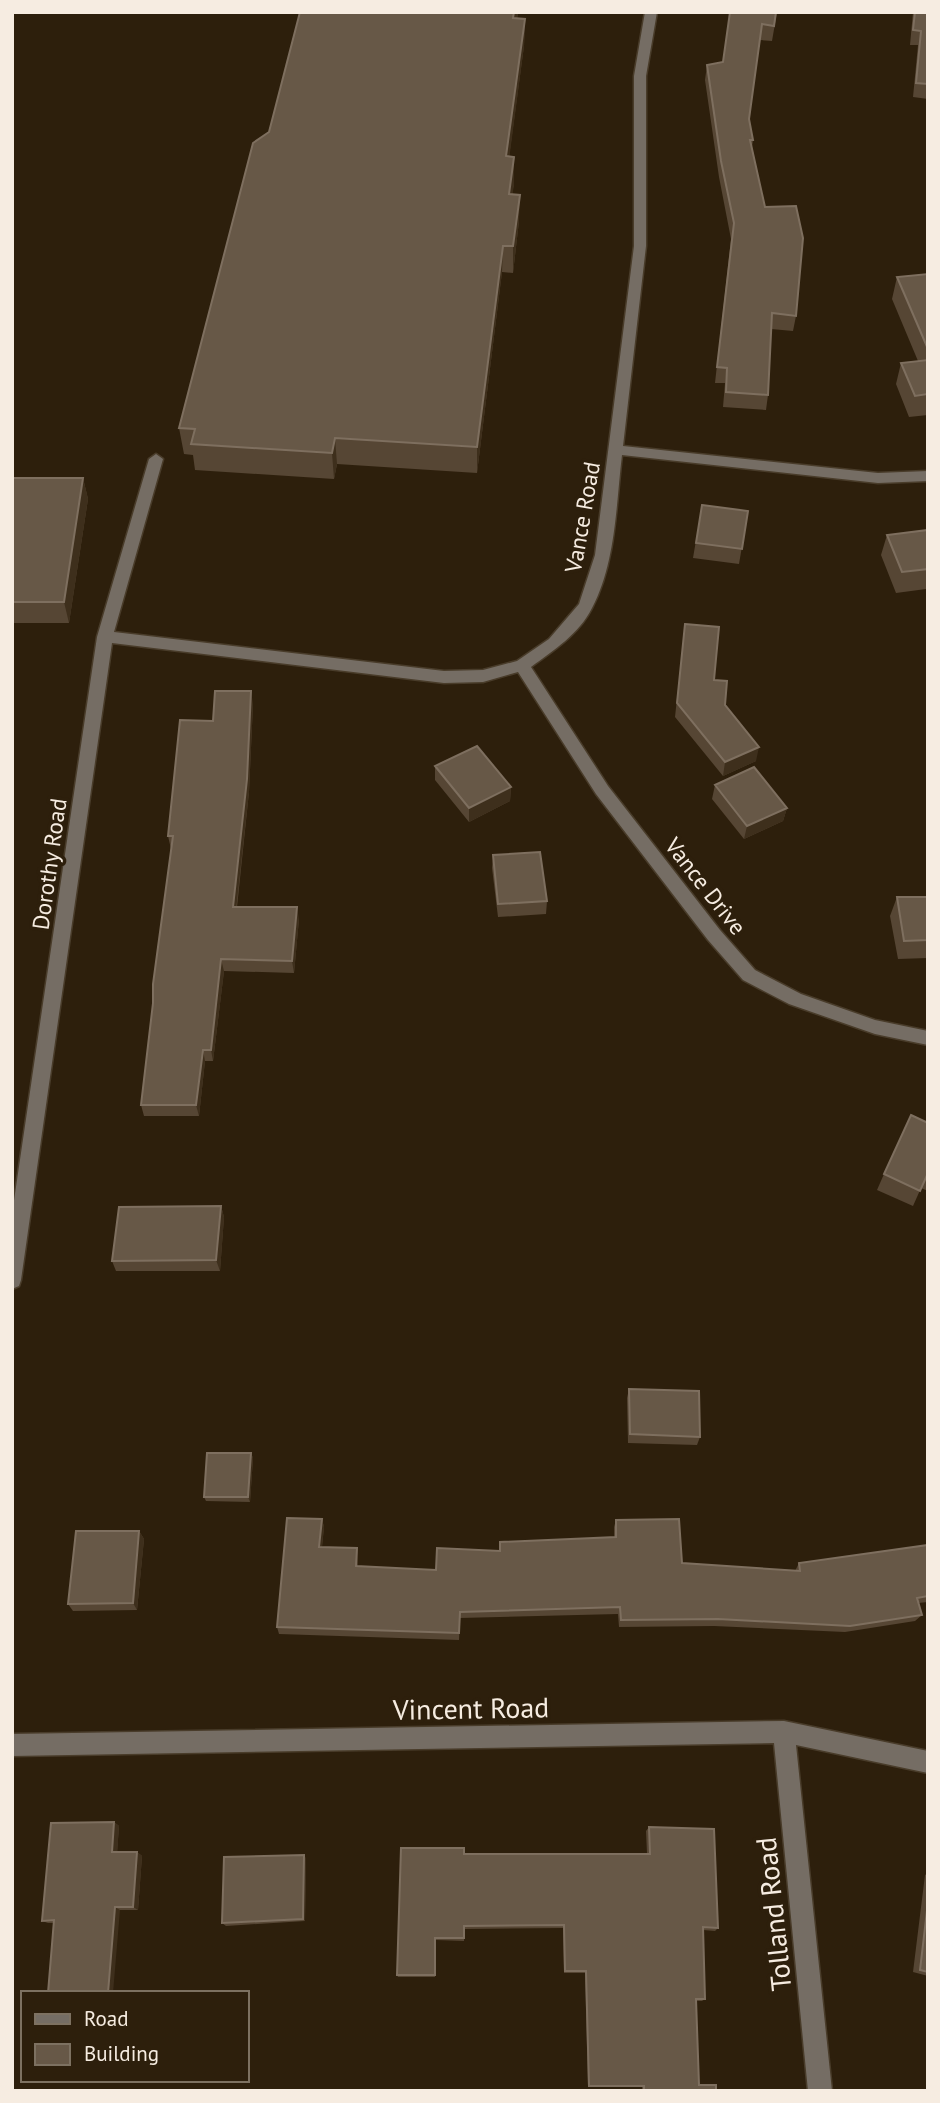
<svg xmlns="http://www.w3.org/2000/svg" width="940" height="2103" font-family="'PT Sans',sans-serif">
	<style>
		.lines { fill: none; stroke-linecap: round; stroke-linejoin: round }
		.minor-casing { stroke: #493c2a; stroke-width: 3 }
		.minor { fill: #756d64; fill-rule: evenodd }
		.wall { fill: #564634 }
		.shaded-wall { fill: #3e2f1c }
		.building { fill: #675847; stroke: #7e6f5f; stroke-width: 2 }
		.labels { text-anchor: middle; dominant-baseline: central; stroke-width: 7; stroke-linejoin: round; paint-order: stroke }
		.street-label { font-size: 23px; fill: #f6ece1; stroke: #2d1f0c }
		.near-street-label { font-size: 28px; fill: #f6ece1; stroke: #2d1f0c }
	</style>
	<rect width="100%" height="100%" fill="#2d1f0c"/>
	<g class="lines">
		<defs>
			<path id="minor" d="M645 12H657L646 76V246L623 446 878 473 928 471V481L878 483 622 455C616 504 616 563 592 608 579 634 554 650 531 667L608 786 720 930 755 970 801 994 875 1020 928 1031V1045L875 1034 789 1004 743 980 708 940 596 794 518 672 483 682 444 683 112 643 21 1280 19 1286 12 1289V1214L97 637 149 459 156 454 163 459 114 632 444 671 483 670 517 661 549 639 579 604 595 555 634 246V76Z
				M784 1721 928 1751V1773L796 1745 832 2091H808L774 1743 12 1756V1734Z"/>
		</defs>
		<use href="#minor" class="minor-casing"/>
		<use href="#minor" class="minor"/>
	</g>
	<path class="wall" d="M300 12H518L517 19H525L524 46 509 157 514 184 512 194 519 221 513 273 502 272 477 473 337 464 334 479 195 470 193 455 184 454 179 428 269 132Z
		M730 12H777L772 41 760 40 749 119 753 140 752 147 765 207 796 316 793 331 771 329 768 395 766 410 723 407 725 383H715L731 239 719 177 705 80 707 65 723 62Z
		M913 12H928V99L913 97 918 45H910Z
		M928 274V415L909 417 896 384 901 363 918 361 892 299 897 277Z
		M12 478H83L88 499 69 623H12Z
		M702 505 748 511 739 564 693 558Z
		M928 530V592L926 589 896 593 881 555 887 535Z
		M685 624 714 680 725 705 756 761 723 776 675 717Z
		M253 704 249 792 237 907 299 919 294 973 224 971 213 1061H205L199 1116H144L141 1105 171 849 168 836 213 721Z
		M435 766 511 787 510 801 469 822 435 780Z
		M715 785 787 808 783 821 744 839 712 799Z
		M493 855 547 901 546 914 498 917 492 868Z
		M897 897H928V958L898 959 890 916Z
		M928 1123V1191L921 1188 913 1206 877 1190 884 1174Z
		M221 1206 224 1217 220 1271H116L112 1261Z
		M629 1389 700 1437 697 1445 628 1443 627 1398Z
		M251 1453 253 1458 250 1502 206 1501 204 1497Z
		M322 1519 324 1527 322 1547 357 1548 358 1555V1566L436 1570 500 1551V1542L614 1538V1527L616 1520 682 1563 795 1571 799 1563 928 1545V1602L918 1603 922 1615 915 1621 845 1632 714 1626 619 1627 618 1614 460 1618 459 1640 279 1634 277 1627Z
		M139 1531 144 1539 137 1610 73 1611 68 1604Z
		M114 1822 119 1826 117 1852H137L142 1856 138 1910H120L54 1923H48L42 1921Z
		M649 1827 718 1928 715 1931 703 1930 705 1999 702 2001H696L699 2085 716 2091H642V2087H588L585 1973H564L563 1928 464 1929V1941L436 1940 435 1977H398L397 1975 464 1854H647L646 1831Z
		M306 1858 305 1921 226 1926 222 1923Z
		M928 1873V1976L913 1972 925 1875Z"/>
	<path class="shaded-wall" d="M514 12H518L513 45V18Z
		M525 19 524 46 506 183V156Z
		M514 157V184L509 221V194Z
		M520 195 519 221 513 273V246Z
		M503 246 502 272 477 473V447Z
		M335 438 337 464 334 479 332 453Z
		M83 478 88 499 69 623 64 602Z
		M251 691 253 704 249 792 235 919 233 907Z
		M759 747 756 761 723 776 725 762Z
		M511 787 510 801 469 822V808Z
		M787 808 783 821 744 839 747 826Z
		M297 907 299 919 294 973 292 961Z
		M221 959 224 971 213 1061 211 1050Z
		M203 1050 205 1061 199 1116 196 1105Z
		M221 1206 224 1217 220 1271 216 1260Z
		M251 1453 253 1458 250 1502 248 1497Z
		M322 1519 324 1527 321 1554 319 1547Z
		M139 1531 144 1539 137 1610 133 1603Z
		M357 1548 358 1555 357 1574 356 1566Z
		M114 1822 119 1826 117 1856 112 1852Z
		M137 1852 142 1856 138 1910 133 1907Z
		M304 1855 306 1858 305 1921 303 1919Z
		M115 1907 120 1910 113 1993H108Z"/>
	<path class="building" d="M300 12H514L513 18 525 19 506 156 514 157 509 194 520 195 513 246H503L477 447 335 438 332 453 191 444 195 429 179 428 253 143 269 132Z
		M730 12H776L774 26 762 24 749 119 753 140H750L765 207 796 206 803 238 796 316 772 313 768 395 726 392 727 368 717 367 734 223 721 161 707 65 723 62Z
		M915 12H928V84L916 83 921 31 913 30Z
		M928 274V349L897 277Z
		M928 360V394L915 396 901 363Z
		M12 478H83L64 602H12Z
		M702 505 748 511 742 549 696 543Z
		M928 530V569L902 572 887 535Z
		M685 624 719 627 714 680 727 681 725 705 759 747 725 762 677 703Z
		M215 691H251L247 779 233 907H297L292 961 221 959 211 1050H203L196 1105H141L153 1003V984L173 836H168L180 720 213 721Z
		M477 746 511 787 469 808 435 766Z
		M754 767 787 808 747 826 715 785Z
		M540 852 547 901 498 904 493 855Z
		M897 897H928V940L904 941Z
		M911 1115 928 1123V1173L920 1191 884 1174Z
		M221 1206 216 1260 112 1261 119 1207Z
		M629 1389 699 1391 700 1437 630 1434Z
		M207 1453H251L248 1497H204Z
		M287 1518 322 1519 319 1547 357 1548 356 1566 436 1570 437 1548 500 1551V1542L616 1537V1520L679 1519 682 1563 800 1571 799 1563 928 1545V1596L917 1598 922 1615 850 1626 718 1619 621 1620 620 1607 460 1612 459 1633 277 1627Z
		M76 1531H139L133 1603 68 1604Z
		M114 1822 112 1852H137L133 1907H115L108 1993H48L54 1920 42 1921 51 1823Z
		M649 1827 714 1829 718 1928 703 1927 705 1999H696L699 2085H716V2091H644V2086H589L586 1971H565L564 1925 464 1926V1938H435V1975H397L401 1848H464V1854H650Z
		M304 1855 303 1919 222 1923 224 1857Z
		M928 1902V1972L920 1970Z"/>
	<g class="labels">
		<g class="street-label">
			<text transform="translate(582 517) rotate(-80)">Vance Road</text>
			<text transform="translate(49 864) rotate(-82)">Dorothy Road</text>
			<text transform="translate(706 886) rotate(52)">Vance Drive</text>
		</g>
		<g class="near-street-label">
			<text transform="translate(471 1708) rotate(-1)">Vincent Road</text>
			<text transform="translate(773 1914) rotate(-96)">Tolland Road</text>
		</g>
	</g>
	<rect width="940" height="2103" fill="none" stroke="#f6ece1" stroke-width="28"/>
	<rect x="21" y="1991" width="228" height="91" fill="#2d1f0c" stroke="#7d7161" stroke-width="2"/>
	<rect x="35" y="2014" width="35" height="10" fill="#756d64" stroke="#7d7161" stroke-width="2"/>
	<text x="84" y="2026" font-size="21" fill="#f6ece1">Road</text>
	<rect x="35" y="2044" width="35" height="21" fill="#675847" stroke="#7d7161" stroke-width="2"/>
	<text x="84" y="2061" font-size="21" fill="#f6ece1">Building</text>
</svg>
